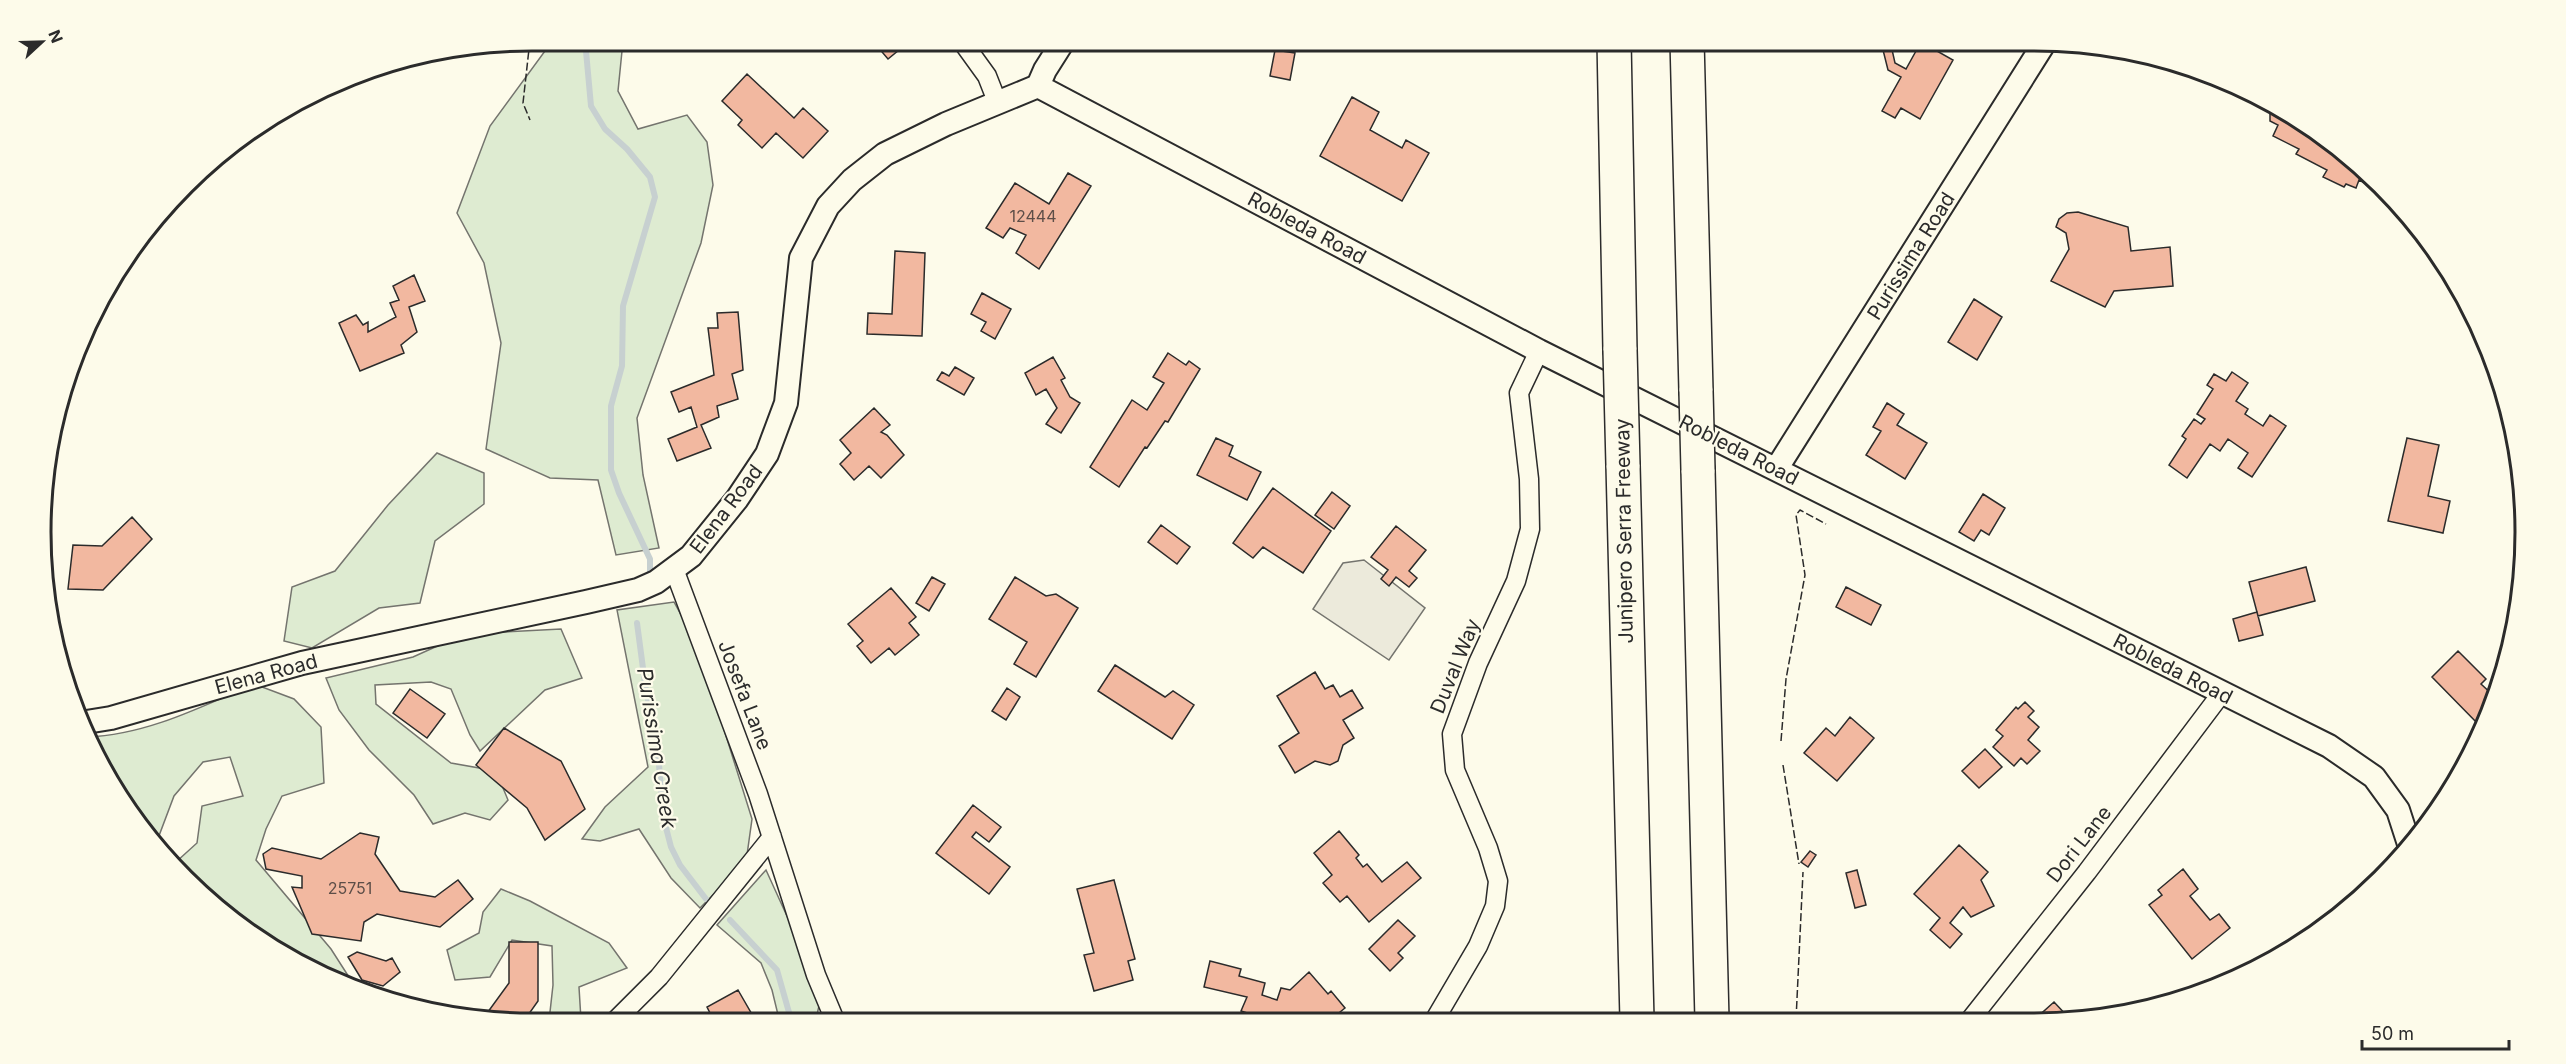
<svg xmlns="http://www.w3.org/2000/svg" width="2566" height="1064" font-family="Inter,sans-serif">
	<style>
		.green { fill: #deebd1; stroke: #74746e; stroke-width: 1.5 }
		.parking { fill: #eceadb; stroke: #74746e; stroke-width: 1.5 }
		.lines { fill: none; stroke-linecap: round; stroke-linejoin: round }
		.stream { stroke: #c7d0d0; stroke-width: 6 }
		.building { fill: #f2b8a0; stroke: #2b2b2b; stroke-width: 1.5 }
		.minor-casing { stroke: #2b2b2b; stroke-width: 21 }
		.tertiary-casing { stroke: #2b2b2b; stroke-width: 26 }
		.motorway-casing { stroke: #2b2b2b; stroke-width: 36 }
		.minor { stroke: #fdfbea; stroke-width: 18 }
		.tertiary { stroke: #fdfbea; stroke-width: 22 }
		.motorway { stroke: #fdfbea; stroke-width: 33 }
		.motorway-bridge-casing { stroke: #2b2b2b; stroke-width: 36; stroke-linecap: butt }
		.motorway-bridge { stroke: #fdfbea; stroke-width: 33 }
		.fence { stroke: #2b2b2b; stroke-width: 1.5; stroke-dasharray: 8 3; stroke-linecap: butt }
		.labels { text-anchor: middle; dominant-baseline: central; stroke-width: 4.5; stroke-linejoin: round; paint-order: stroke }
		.number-label { font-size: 16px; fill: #5d4e48 }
		.street-label { font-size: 20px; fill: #2b2b2b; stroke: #fdfbea }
		.water-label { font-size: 21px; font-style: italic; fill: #2b2b2b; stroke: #fdfbea }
		.rim { fill: none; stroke: #2b2b2b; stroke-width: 3 }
	</style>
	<rect width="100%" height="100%" fill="#fdfbea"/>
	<path class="green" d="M553 40 623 41 618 91 638 129 687 115 707 142 713 185 701 243 637 418 643 475 659 548 616 555 598 480 550 478 486 449 501 343 484 263 457 213 490 126Z
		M437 453 484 473V504L435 541 420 603 379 608 312 648 284 641 292 587 335 571 388 505Z
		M674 602 698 646 752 819 746 862 700 908 671 878 639 829 600 841 582 839 605 807 648 767 617 610Z
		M561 629 582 678 545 690 480 751 470 735 451 689 431 682 375 685 376 704 451 763 496 771 508 800 490 820 465 813 433 824 414 795 369 750 339 710 326 678 413 657 464 634Z
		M254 684 294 699 321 727 324 783 282 796 266 829 256 860 331 949 356 988 251 932 249 928H243L233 922 176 862 197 843 202 806 243 796 230 757 203 762 174 796 157 841 123 805 87 737C146 735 201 707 254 684Z
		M766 870 822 993 815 1023H780L772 990 761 963 717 925Z
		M501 889 530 901 609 943 627 968 579 987 581 1020 549 1021 553 985 552 946 512 940 490 977 455 980 447 950 479 933 483 912Z"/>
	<path class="parking" d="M1364 560 1425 608 1389 660 1313 609 1343 563Z"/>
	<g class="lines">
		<path class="stream" d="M585 40 591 106 605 129 627 149 650 177 655 197 623 306 622 366 611 406V470L619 493 650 559V579
			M637 623 646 691 657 739 663 816 671 847 680 865 706 899
			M730 920 777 970 792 1023"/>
	</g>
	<path class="building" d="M824 40H840L830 49Z
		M872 40H902L905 45 888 59Z
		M1154 40H1170L1161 48Z
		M1921 42 1953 60 1920 119 1901 108 1895 118 1882 111 1901 77 1888 70 1882 46 1891 45 1895 63 1906 69Z
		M1275 50 1295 53 1290 80 1270 76Z
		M747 74 794 118 803 108 828 131 803 158 776 133 762 148 738 125 742 120 722 101Z
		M1352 97 1379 112 1370 130 1402 148 1406 140 1429 153 1402 201 1320 156Z
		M2277 105 2358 162 2379 185 2377 189 2359 180 2356 188 2346 184 2344 187 2323 177 2327 170 2296 154 2299 149 2273 136 2278 125 2270 121V107Z
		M1068 173 1091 186 1039 269 1016 253 1026 235 1010 228 1003 238 986 228 1015 183 1049 204Z
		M2078 212 2128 227 2131 251 2170 247 2173 286 2114 291 2105 307 2051 281 2069 249 2066 233 2056 227 2059 219 2067 213Z
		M895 251 925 253 922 336 867 334 868 313 892 314Z
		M414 275 425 301 409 307 417 332 401 345 404 353 360 371 339 323 356 315 363 325 368 322V332L396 317 390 303 399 300 393 286Z
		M982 293 1011 309 995 339 981 331 986 322 971 314Z
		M1974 299 2002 317 1977 360 1948 342Z
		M738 312 743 370 732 374 738 399 717 406 719 417 701 425 711 448 677 461 668 439 697 427 691 407 679 412 671 392 714 375 708 328H718L717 313Z
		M1168 353 1186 365 1189 361 1200 369 1168 422 1165 421 1147 448 1145 447 1119 487 1090 467 1132 400 1147 410 1164 383 1153 377Z
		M1053 357 1065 378 1061 380 1070 397 1080 403 1061 433 1046 424 1057 408 1046 389 1036 395 1025 373Z
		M955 367 974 378 964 395 937 380 942 372 949 376Z
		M2232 372 2248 383 2236 401 2248 409 2245 414 2263 426 2270 415 2286 426 2252 477 2238 468 2248 453 2228 439 2220 451 2210 444 2187 478 2169 465 2186 439 2182 436 2194 419 2201 424 2205 419 2197 414 2213 389 2207 385 2214 374 2226 381Z
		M1887 403 1904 414 1897 425 1927 443 1905 479 1866 455 1881 431 1873 427Z
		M874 408 890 425 881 432 887 435 904 455 881 478 869 466 854 480 840 464 851 453 840 440Z
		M1216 438 1233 446 1229 456 1261 472 1247 500 1197 475Z
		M2407 438 2439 445 2428 496 2450 501 2443 533 2388 521Z
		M1273 488 1331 531 1303 573 1263 547 1253 558 1233 543Z
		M1332 492 1350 506 1334 529 1315 515Z
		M1983 494 2005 508 1989 535 1981 530 1974 541 1959 532Z
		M132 517 152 539 103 590 68 589 73 545 102 546Z
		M1161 525 1190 547 1177 564 1148 542Z
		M1396 526 1426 550 1409 571 1417 578 1409 587 1396 577 1389 586 1381 579 1388 570 1371 557Z
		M2306 567 2315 601 2258 616 2249 582Z
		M932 577 945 584 929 611 916 603Z
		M1015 577 1046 596 1056 594 1078 608 1036 677 1014 664 1027 642 989 619Z
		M1846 587 1881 605 1871 625 1836 607Z
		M891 588 916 617 909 623 919 635 895 655 889 648 871 663 857 646 863 641 848 624Z
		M2257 612 2263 635 2239 641 2233 619Z
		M2458 651 2486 679 2481 684 2496 698 2481 727 2432 677Z
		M1115 665 1165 697 1173 691 1194 705 1172 739 1098 691Z
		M1315 672 1325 689 1333 685 1340 697 1352 690 1363 708 1343 720 1354 738 1343 745 1338 761 1330 765 1315 761 1295 773 1279 746 1299 733 1277 696Z
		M1007 688 1020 697 1006 720 992 711Z
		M410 689 445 714 427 738 393 713Z
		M2025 702 2034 711 2028 717 2039 727 2028 740 2040 751 2027 764 2021 758 2014 766 1993 747 2003 736 1996 730 2016 707 2018 709Z
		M1850 717 1874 738 1837 781 1804 753 1826 728 1835 736Z
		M504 728 561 761 585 809 545 840 527 808 476 765Z
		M1985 749 2002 767 1979 788 1962 771Z
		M973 805 1001 827 989 842 976 832 972 837 1010 867 989 894 936 853Z
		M1339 831 1359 855 1356 858 1363 867 1367 864 1382 882 1407 862 1421 878 1369 922 1347 896 1340 902 1323 883 1332 875 1314 853Z
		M360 833 379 837 375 854 400 891 435 897 458 880 473 899 440 927 377 914 364 922 361 941 312 934 292 887 302 888V876L266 869 263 854 272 848 321 859Z
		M1959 845 1988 872 1981 880 1994 906 1971 917 1963 907 1950 923 1962 934 1950 948 1930 930 1940 918 1914 894Z
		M1810 851 1816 855 1808 867 1801 862Z
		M2183 869 2198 889 2190 896 2210 920 2219 914 2230 928 2192 959 2149 905 2162 895 2158 890Z
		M1857 870 1866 905 1855 908 1846 873Z
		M1114 880 1135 959 1128 961 1133 980 1094 991 1084 955 1094 953 1077 889Z
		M1398 920 1415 936 1398 953 1403 958 1390 971 1369 949Z
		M509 942H538V1001L526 1018 532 1023 485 1016 509 983Z
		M357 952 386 961 392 958 400 972 383 986 362 980 348 957Z
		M1210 961 1241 969 1239 976 1265 983 1262 995 1277 1000 1281 988 1290 990 1309 972 1328 994 1331 991 1345 1008 1329 1021 1262 1022 1263 1018 1241 1011 1247 997 1204 987Z
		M738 990 757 1023H715L707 1007Z
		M2054 1002 2070 1019H2035Z"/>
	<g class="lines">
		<defs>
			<path id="minor" d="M961 40 987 76 998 104
				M674 569 758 794 816 975 836 1023
				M1970 1020 2087 872 2221 694
				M1434 1021 1478 946 1495 906 1498 881 1488 848 1455 770 1452 734 1478 663 1516 581 1530 529 1529 479 1519 393 1539 351
				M613 1023 659 977 772 837"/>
			<path id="tertiary" d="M1038 86 1539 351 2329 746 2374 777 2398 810 2409 844
				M1777 468 2045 42
				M80 723 111 718 302 663 586 602 638 590 656 582 691 556 737 499 767 454 786 403 801 258 828 206 852 180 885 154 946 124 1038 86 1045 70 1064 40"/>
			<path id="motorway" d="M1614 40 1620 350
				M1687 40 1696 391
				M1623 465 1637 1020
				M1698 470 1712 1020"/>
		</defs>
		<use href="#minor" class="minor-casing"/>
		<use href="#tertiary" class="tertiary-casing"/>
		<use href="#motorway" class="motorway-casing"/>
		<use href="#minor" class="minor"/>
		<use href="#tertiary" class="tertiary"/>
		<use href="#motorway" class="motorway"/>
		<defs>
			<path id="motorway-bridge" d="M1620 350 1623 465
				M1696 391 1698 470"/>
		</defs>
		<use href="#motorway-bridge" class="motorway-bridge-casing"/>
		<use href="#motorway-bridge" class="motorway-bridge"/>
		<path class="fence" d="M527 41 529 49 523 103 530 120
			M1781 741 1786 679 1805 575 1796 515 1800 510 1826 524
			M1783 765 1799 864
			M1796 1020 1803 872"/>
	</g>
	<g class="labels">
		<g class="number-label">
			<text x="1033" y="216">12444</text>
			<text x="350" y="888">25751</text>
		</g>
		<g class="street-label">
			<text transform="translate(1307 228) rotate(28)">Robleda Road</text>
			<text transform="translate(1911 256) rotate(-58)">Purissima Road</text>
			<text transform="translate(1739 450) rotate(27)">Robleda Road</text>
			<text transform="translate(726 509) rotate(-53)">Elena Road</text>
			<text transform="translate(1624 531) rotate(-91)">Junipero Serra Freeway</text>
			<text transform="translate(1455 666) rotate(-68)">Duval Way</text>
			<text transform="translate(2173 669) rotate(27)">Robleda Road</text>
			<text transform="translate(266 674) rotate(-15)">Elena Road</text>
			<text transform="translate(745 695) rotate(69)">Josefa Lane</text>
			<text transform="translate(2079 844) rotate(-52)">Dori Lane</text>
		</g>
		<g class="water-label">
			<text transform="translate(657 748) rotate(81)">Purissima Creek</text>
		</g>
	</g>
	<path d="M0 0H2566V1064H0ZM532 51H2034A481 481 0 0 1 2515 532V532A481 481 0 0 1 2034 1013H532A481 481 0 0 1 51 532V532A481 481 0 0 1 532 51Z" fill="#fdfbea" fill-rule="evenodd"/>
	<path class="rim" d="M532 51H2034A481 481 0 0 1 2515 532V532A481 481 0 0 1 2034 1013H532A481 481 0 0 1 51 532V532A481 481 0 0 1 532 51Z"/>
	<g transform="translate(42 42) rotate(68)" stroke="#fdfbea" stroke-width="4.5" paint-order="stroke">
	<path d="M0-4.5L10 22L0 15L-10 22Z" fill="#2b2b2b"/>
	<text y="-9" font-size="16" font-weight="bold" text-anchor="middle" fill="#2b2b2b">N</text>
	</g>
	<path d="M2362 1040v9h147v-9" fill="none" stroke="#2b2b2b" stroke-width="3"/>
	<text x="2371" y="1040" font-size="18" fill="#2b2b2b" stroke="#fdfbea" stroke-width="4.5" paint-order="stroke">50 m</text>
</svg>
